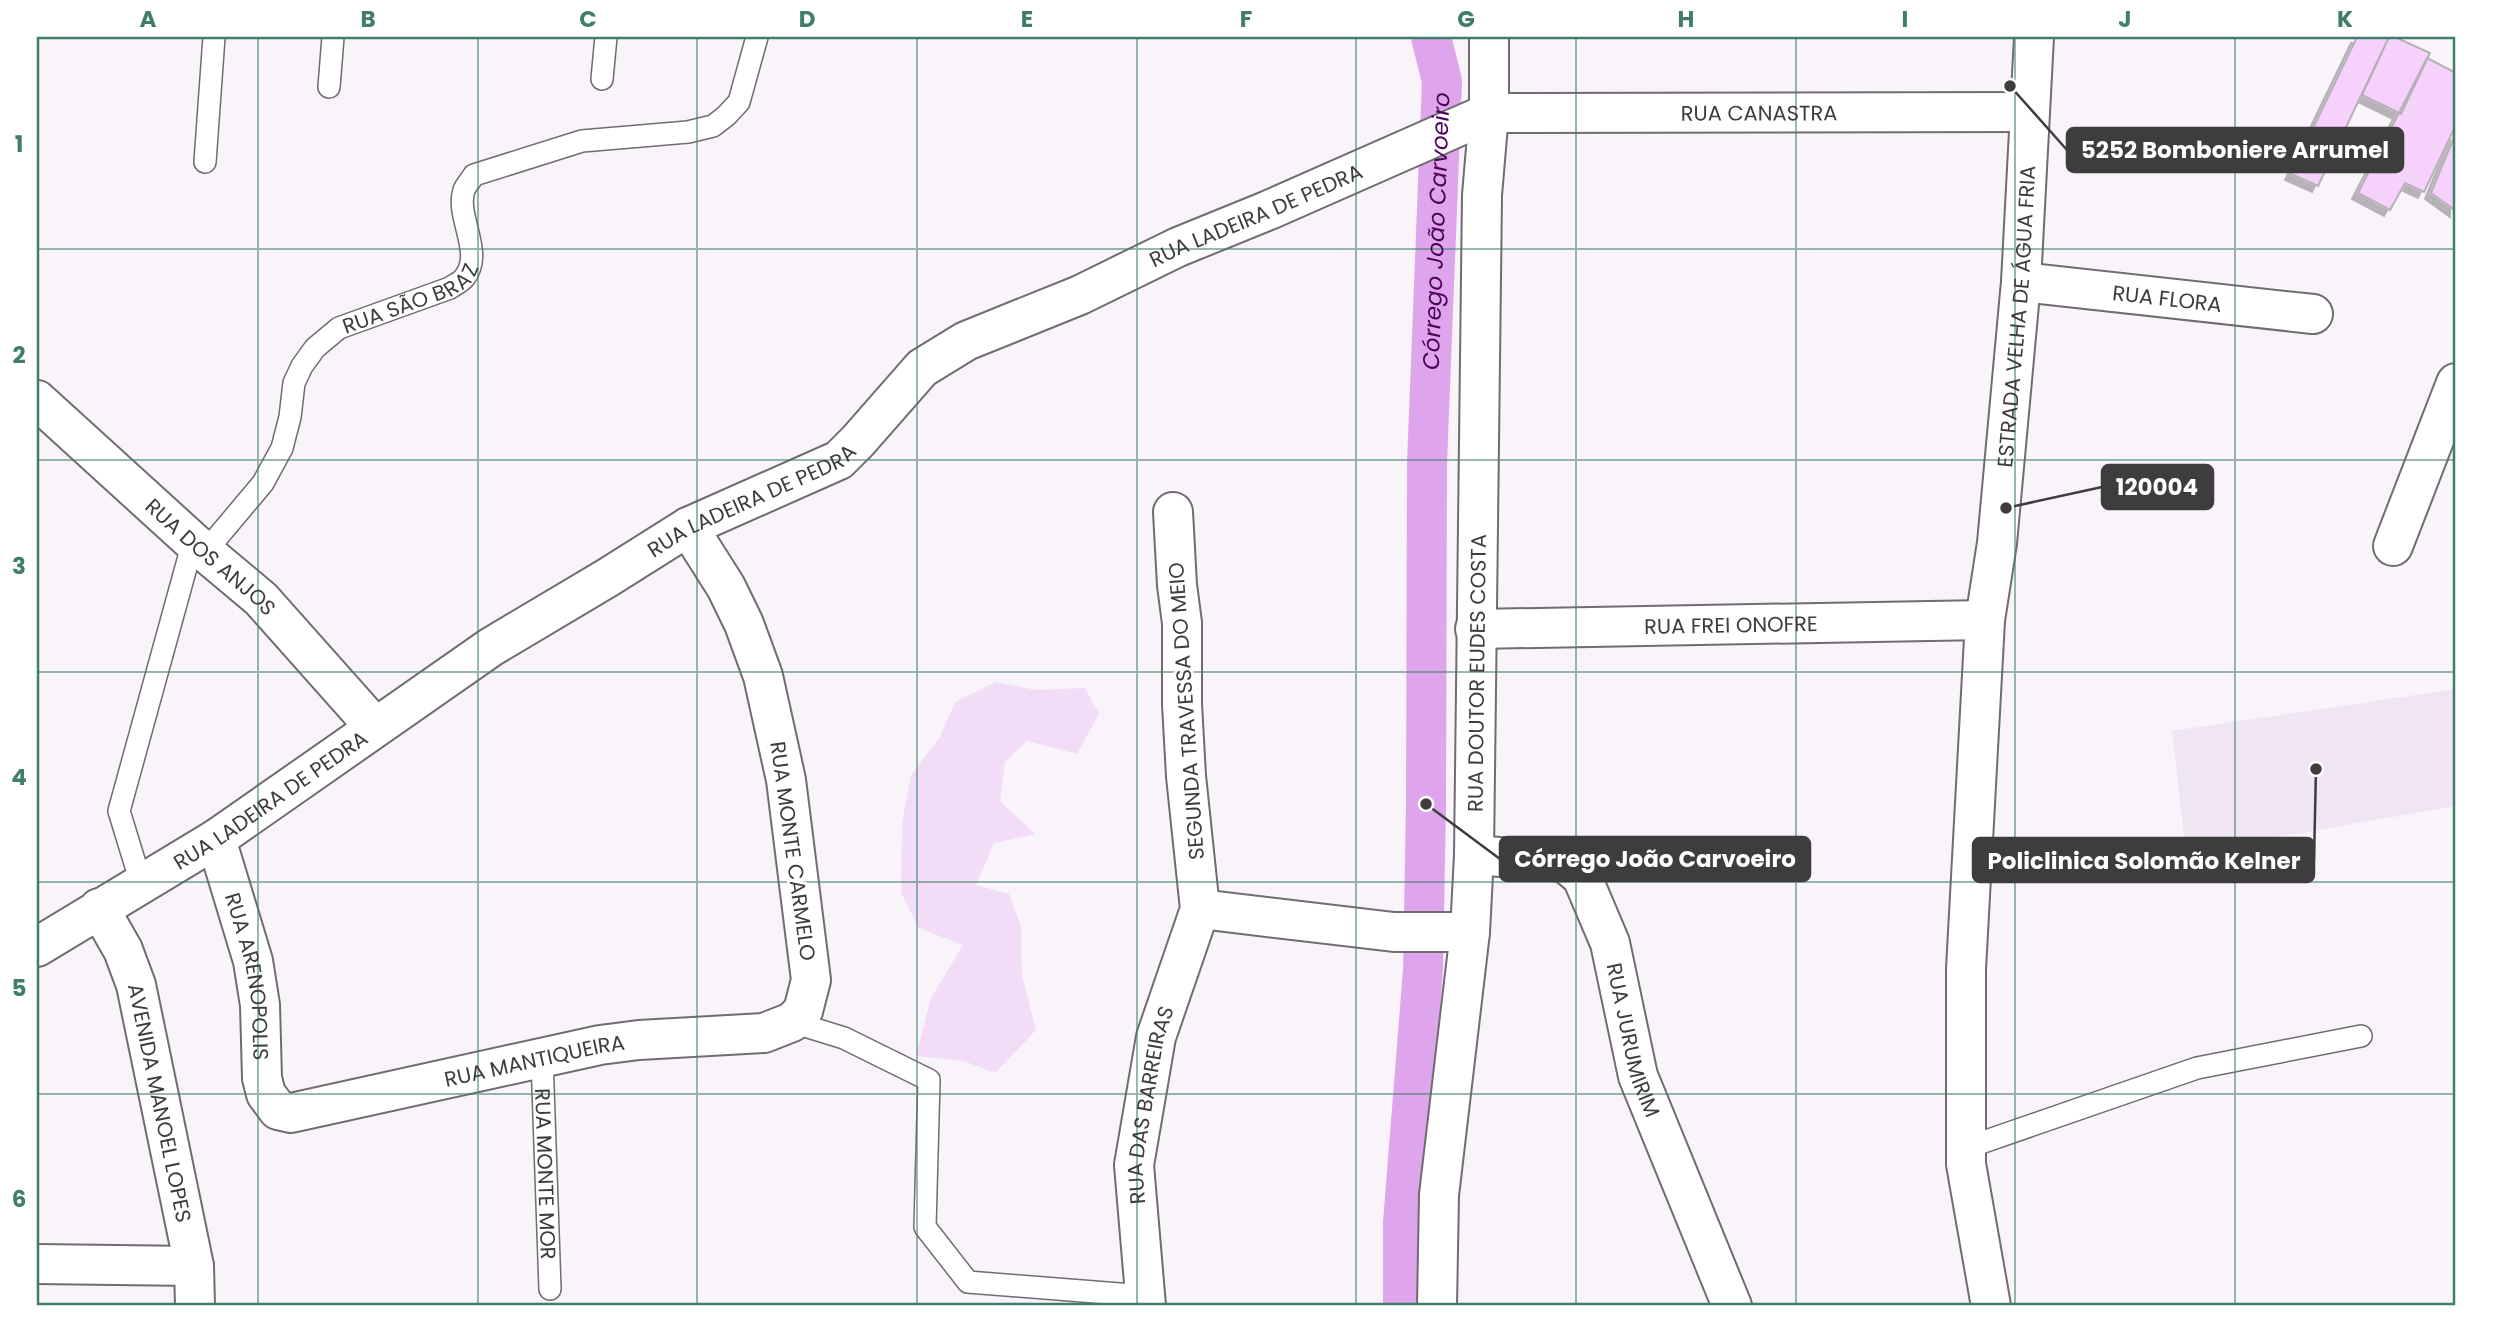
<svg xmlns="http://www.w3.org/2000/svg" width="2493" height="1343" font-family="Poppins,sans-serif">
	<style>
		.built { fill: #f0e6f3 }
		.green { fill: #f3dcf7 }
		.lines { fill: none; stroke-linecap: round; stroke-linejoin: round }
		.canal { stroke: #dfa5ec; stroke-width: 40 }
		.building { fill: #f5d1fc; stroke: #b6b0b7; stroke-width: 2; filter: url(#shadow) }
		.lane-casing { stroke: #706c71; stroke-width: 24 }
		.street-casing { stroke: #706c71; stroke-width: 42 }
		.secondary-casing { stroke: #706c71; stroke-width: 42 }
		.lane { stroke: #fff; stroke-width: 21 }
		.street { stroke: #fff; stroke-width: 38 }
		.secondary { stroke: #fff; stroke-width: 38 }
		.grid { fill: none; stroke: #407d6a; stroke-width: 2; stroke-opacity: 0.55 }
		.labels { text-anchor: middle; dominant-baseline: central; stroke-width: 6; stroke-linejoin: round; paint-order: stroke }
		.street-label { font-size: 21px; fill: #3e3c3e; stroke: #fff }
		.water-label { font-size: 23px; font-style: italic; fill: #4e025b; stroke: #fff }
		.leader { fill: none; stroke: #3e3c3e; stroke-width: 2.5 }
		.callout-dot { fill: #3e3c3e; stroke: #fff; stroke-width: 2.5 }
		.callout { fill: #3e3c3e; stroke: #3e3c3e; stroke-width: 2.5 }
		.callout-label { font-size: 23px; text-anchor: middle; font-weight: bold; fill: #fff }
		.neatline { fill: none; stroke: #407d6a; stroke-width: 2.5 }
		.grid-label { font-size: 23px; text-anchor: middle; font-weight: bold; fill: #407d6a }
	</style>
	<defs>
		<filter id="shadow"><feDropShadow dx="-6" dy="6" stdDeviation="0" flood-color="#0004"/></filter>
	</defs>
	<rect width="100%" height="100%" fill="#f9f3fa"/>
	<path class="built" d="M2456 689V806L2186 853 2172 731Z"/>
	<path class="green" d="M996 682 1036 690 1085 688 1099 714 1077 754 1027 741 1005 762 1000 801 1035 834 994 843 976 885 1009 894 1021 926 1022 976 1036 1030 995 1073 964 1061 916 1056 931 998 963 945 919 928 901 893 902 824 911 775 940 737 955 702Z"/>
	<g class="lines">
		<path class="canal" id="s1" d="M1403 1306V1223L1423 970 1426 804 1427 464 1442 81 1431 37"/>
	</g>
	<path class="building" d="M2357 37H2389L2318 186 2291 174Z
		M2389 37H2395L2430 53 2401 114 2362 95Z
		M2427 58 2456 73V125L2424 192 2405 183 2390 210 2358 193Z
		M2456 132V211L2431 193Z"/>
	<g class="lines">
		<defs>
			<g id="lane">
				<path d="M602 79 606 37"/>
				<path d="M329 87 333 37"/>
				<path d="M205 162 214 37"/>
				<path id="s2" d="M205 552 263 483 282 448 290 417 294 383 302 366 315 348 339 328 450 288C454 285 461 282 464 278 485 253 455 217 464 190 466 185 471 180 474 175L582 141 688 132 713 126 726 116 739 102 757 37"/>
				<path d="M141 883 119 811 193 542"/>
				<path d="M792 1022 844 1038 929 1080 925 1227 968 1282 1145 1296"/>
				<path id="s3" d="M542 1058 550 1289"/>
				<path d="M1966 1148 2197 1068 2361 1036"/>
			</g>
			<g id="street">
				<path id="s4" d="M1489 113 2030 112"/>
				<path id="s5" d="M2021 282 2313 314"/>
				<path id="s6" d="M37 400 193 542 261 599 374 726"/>
				<path d="M2393 546 2456 383"/>
				<path id="s7" d="M1475 629 1985 620"/>
				<path id="s8" d="M216 839 253 961 260 1005 262 1078 266 1094 278 1110 291 1113 600 1045 639 1040 764 1033 792 1022 803 1011 811 980 786 780 763 676 744 624 726 587 688 527"/>
				<path id="s9" d="M1474 855 1564 862 1582 877 1610 943 1638 1076 1732 1306"/>
				<path id="s10" d="M99 908 123 950 136 985 194 1266 195 1306"/>
				<path d="M1200 909 1394 932H1470"/>
				<path d="M37 1264 194 1266"/>
				<path id="s11" d="M1146 1306 1134 1165 1156 1037 1200 909 1186 776 1182 704V623L1177 585 1173 512"/>
			</g>
			<g id="secondary">
				<path id="s12" d="M37 947 216 839 491 647 607 578 688 527 839 460 858 441 922 368 966 341 1080 295 1178 247 1269 210 1489 113"/>
				<path id="s13" d="M1437 1306 1439 1195 1470 932 1474 855 1482 195 1489 113V37"/>
				<path id="s14" d="M1991 1306 1966 1164V969L1985 620 1997 543 2021 282 2034 37"/>
			</g>
		</defs>
		<use href="#lane" class="lane-casing"/>
		<use href="#street" class="street-casing"/>
		<use href="#secondary" class="secondary-casing"/>
		<use href="#lane" class="lane"/>
		<use href="#street" class="street"/>
		<use href="#secondary" class="secondary"/>
	</g>
	<path class="grid" d="M258 37V1306M478 37V1306M697 37V1306M917 37V1306M1137 37V1306M1356 37V1306M1576 37V1306M1796 37V1306M2015 37V1306M2235 37V1306M37 249H2456M37 460H2456M37 672H2456M37 882H2456M37 1094H2456"/>
	<g class="labels">
		<g class="street-label">
			<text stroke="none"><textPath href="#s4" startOffset="270">RUA CANASTRA</textPath></text>
			<text stroke="none"><textPath href="#s12" startOffset="1432">RUA LADEIRA DE PEDRA</textPath></text>
			<text stroke="none"><textPath href="#s2" startOffset="346">RUA SÃO BRAZ</textPath></text>
			<text stroke="none"><textPath href="#s5" startOffset="147">RUA FLORA</textPath></text>
			<text stroke="none"><textPath href="#s14" startOffset="994">ESTRADA VELHA DE ÁGUA FRIA</textPath></text>
			<text stroke="none"><textPath href="#s12" startOffset="844">RUA LADEIRA DE PEDRA</textPath></text>
			<text stroke="none"><textPath href="#s6" startOffset="234">RUA DOS ANJOS</textPath></text>
			<text stroke="none"><textPath href="#s7" startOffset="256">RUA FREI ONOFRE</textPath></text>
			<text stroke="none"><textPath href="#s13" startOffset="635">RUA DOUTOR EUDES COSTA</textPath></text>
			<text transform="translate(1186 711) rotate(-94)">SEGUNDA TRAVESSA DO MEIO</text>
			<text stroke="none"><textPath href="#s12" startOffset="276">RUA LADEIRA DE PEDRA</textPath></text>
			<text transform="translate(793 851) rotate(82)">RUA MONTE CARMELO</text>
			<text stroke="none"><textPath href="#s8" startOffset="142">RUA ARENOPOLIS</textPath></text>
			<text stroke="none"><textPath href="#s9" startOffset="285">RUA JURUMIRIM</textPath></text>
			<text stroke="none"><textPath href="#s8" startOffset="544">RUA MANTIQUEIRA</textPath></text>
			<text stroke="none"><textPath href="#s10" startOffset="206">AVENIDA MANOEL LOPES</textPath></text>
			<text stroke="none"><textPath href="#s11" startOffset="203">RUA DAS BARREIRAS</textPath></text>
			<text stroke="none"><textPath href="#s3" startOffset="116">RUA MONTE MOR</textPath></text>
		</g>
		<g class="water-label">
			<text stroke="none"><textPath href="#s1" startOffset="1076">Córrego João Carvoeiro</textPath></text>
		</g>
	</g>
	<path class="leader" d="M2010 86L2067 150M2006 508L2102 487M1426 804L1500 859M2316 769L2314 860"/>
	<g class="callout-dot">
		<circle cx="2010" cy="86" r="7"/>
		<circle cx="2006" cy="508" r="7"/>
		<circle cx="1426" cy="804" r="7"/>
		<circle cx="2316" cy="769" r="7"/>
	</g>
	<g class="callout">
		<rect x="2067" y="128" width="336" height="44" rx="7"/>
		<rect x="2102" y="465" width="111" height="44" rx="7"/>
		<rect x="1500" y="837" width="310" height="44" rx="7"/>
		<rect x="1973" y="838" width="341" height="44" rx="7"/>
	</g>
	<g class="callout-label">
		<text x="2235" y="158">5252 Bomboniere Arrumel</text>
		<text x="2157" y="495">120004</text>
		<text x="1655" y="867">Córrego João Carvoeiro</text>
		<text x="2144" y="869">Policlinica Solomão Kelner</text>
	</g>
	<rect width="2493" height="1343" fill="none" stroke="#ffffff" stroke-width="77"/>
	<rect x="38" y="38" width="2416" height="1266" class="neatline"/>
	<g class="grid-label">
		<text x="148" y="27">A</text>
		<text x="368" y="27">B</text>
		<text x="588" y="27">C</text>
		<text x="807" y="27">D</text>
		<text x="1027" y="27">E</text>
		<text x="1246" y="27">F</text>
		<text x="1466" y="27">G</text>
		<text x="1686" y="27">H</text>
		<text x="1905" y="27">I</text>
		<text x="2125" y="27">J</text>
		<text x="2345" y="27">K</text>
		<text x="19" y="152">1</text>
		<text x="19" y="363">2</text>
		<text x="19" y="574">3</text>
		<text x="19" y="785">4</text>
		<text x="19" y="996">5</text>
		<text x="19" y="1207">6</text>
	</g>
</svg>
